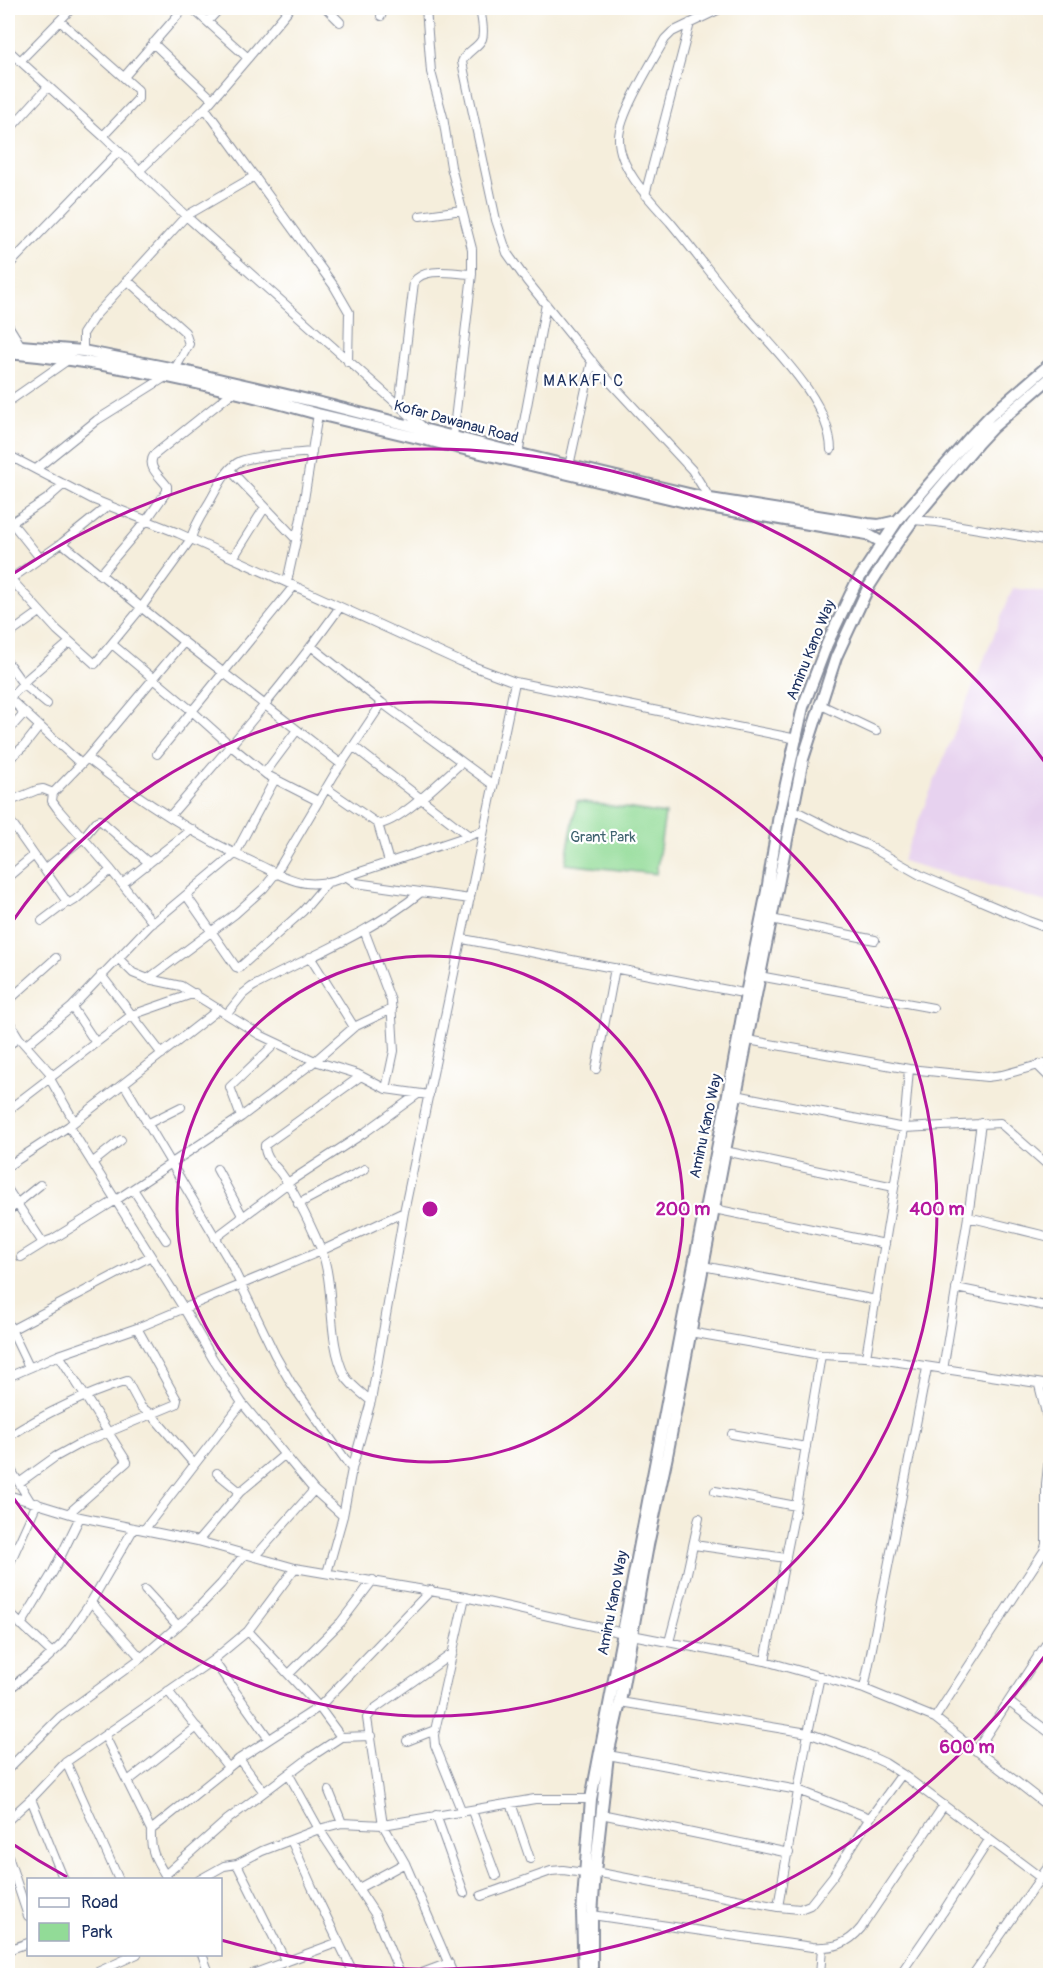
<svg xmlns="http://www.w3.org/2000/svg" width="1058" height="1983" font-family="Pangolin,sans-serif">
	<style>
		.built { fill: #e7d2ef }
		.green { fill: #92db97; stroke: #56857a; stroke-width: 1.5 }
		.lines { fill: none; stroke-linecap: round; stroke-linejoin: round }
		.street-casing { stroke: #888e9d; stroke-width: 10 }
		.secondary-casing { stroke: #888e9d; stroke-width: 14 }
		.street { stroke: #fff; stroke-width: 8 }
		.secondary { stroke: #fff; stroke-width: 10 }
		.ring { fill: none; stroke: #b5179e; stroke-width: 3 }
		.labels { text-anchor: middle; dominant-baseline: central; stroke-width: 4.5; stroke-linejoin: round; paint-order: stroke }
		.street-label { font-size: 15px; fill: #1b2f5e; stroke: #fff }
		.park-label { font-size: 15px; fill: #3f636f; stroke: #fff }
		.neighbourhood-label { font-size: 16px; letter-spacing: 1.5px; fill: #1b2f5e; stroke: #fff }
		.centre { fill: #b5179e; stroke: #fff; stroke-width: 3 }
		.ring-label { font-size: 18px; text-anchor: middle; font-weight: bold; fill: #b5179e; stroke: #fff; stroke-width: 4.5; stroke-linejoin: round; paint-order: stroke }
	</style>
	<rect width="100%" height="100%" fill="#fff"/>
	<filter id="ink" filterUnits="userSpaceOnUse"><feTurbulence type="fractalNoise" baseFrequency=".0167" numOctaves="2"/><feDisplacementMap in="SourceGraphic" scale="12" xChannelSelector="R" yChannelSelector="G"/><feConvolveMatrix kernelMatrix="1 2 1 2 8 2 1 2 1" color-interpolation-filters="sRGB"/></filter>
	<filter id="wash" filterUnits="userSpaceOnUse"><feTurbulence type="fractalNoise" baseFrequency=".008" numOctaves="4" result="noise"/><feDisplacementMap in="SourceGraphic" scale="24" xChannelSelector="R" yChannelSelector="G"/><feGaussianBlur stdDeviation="1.35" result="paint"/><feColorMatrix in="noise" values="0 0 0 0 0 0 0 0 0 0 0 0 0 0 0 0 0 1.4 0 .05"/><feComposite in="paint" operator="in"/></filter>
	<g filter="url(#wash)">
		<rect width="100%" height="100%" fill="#f5eedc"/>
		<path class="built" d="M1013 588 1050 593V903L902 861Z"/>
		<path class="green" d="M577 801 665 814 656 874 565 864Z"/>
	</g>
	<g filter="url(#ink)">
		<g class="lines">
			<defs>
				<path id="street" d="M192 8 248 58 290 8
					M326 8 340 22
					M426 8 431 72 443 117 451 167 472 249V274L453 437
					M480 8C481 17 485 30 482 39 478 48 465 52 462 62L496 220 507 253 527 281 598 369 692 470 710 499
					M722 8 672 32 665 39C653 60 619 115 619 138 618 168 651 201 670 222 695 252 719 284 744 314 775 350 830 401 831 450
					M381 16 384 8
					M60 21 138 90V99L103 136
					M208 21 220 8
					M153 43 212 99
					M8 50 103 136 186 216 424 428
					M248 58 205 108 334 286 349 312 348 362
					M20 61 72 8
					M124 77 184 8
					M8 131 48 87
					M139 171 205 108
					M645 195 690 23
					M420 216 462 210
					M8 266 118 152
					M127 280 185 332 189 344 175 369
					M8 325 21 346
					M83 351V334L94 317 186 216 255 176
					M8 402 68 360
					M399 406 414 282C424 266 455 274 472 274
					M518 454 546 304
					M8 455 92 499 178 533 459 661 515 682 797 739
					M569 466 592 361
					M36 469 97 420 167 376
					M230 470 296 539
					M8 518 40 558
					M913 520 937 522 1050 541
					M8 525 47 499 64 484
					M62 543 184 642 341 764
					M233 558 265 507
					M100 575 146 521 167 491V486C160 476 146 467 154 455L233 392
					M8 576 57 630 95 664 141 608 191 539C194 525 203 513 210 501 217 489 225 471 237 463 249 455 296 454 312 452
					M8 581 62 543 108 506
					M287 582 301 518 318 414
					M8 635 40 612
					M112 644 192 711 231 746 267 775 318 801
					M311 646 382 703 492 784
					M8 663 23 684 47 704
					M10 699 81 764
					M8 700 27 679 70 642
					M819 704 876 731
					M8 731 24 713
					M353 746 469 836
					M157 754 294 586
					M87 758C140 800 197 837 259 865 274 872 290 881 306 883 315 884 324 883 333 881L483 831
					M8 760 24 746 39 727
					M265 773 297 730
					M326 788 378 824C398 824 445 777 462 762
					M8 802 37 790 43 789 53 793
					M794 810 847 837 867 845 922 876 1028 921 1050 929
					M170 816C229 748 288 680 340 607
					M8 818 67 902 70 903 75 900 111 870
					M378 824 389 862
					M45 869 83 838 96 822 100 820 149 863
					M8 877 33 856
					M347 877 356 883 470 899
					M122 884 192 829
					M186 895 236 967 239 968 303 911 327 883
					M771 919 875 940
					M42 921 67 902
					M153 923 111 870 57 808 52 801 53 793 87 758 184 642
					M364 930 391 1001 394 1051 386 1089
					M463 939 748 994
					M310 957 354 1027
					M119 959 133 973 148 979 181 986 260 1035 315 1061 357 1074 386 1089 429 1095
					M101 975 162 1054
					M759 976 933 1008
					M148 979 235 914 264 888 276 873 334 775 382 703
					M8 1001 56 958
					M227 1014 243 994 252 987C308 957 370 933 420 893
					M8 1020 19 1038 52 1075
					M748 1040 909 1069 987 1077 1002 1075 1050 1062
					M96 1043 72 1007 149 926 235 854 275 779
					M8 1045 19 1038
					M26 1045 72 1007
					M1037 1065 1050 1078
					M596 1069 615 968
					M361 1076 265 1145C264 1156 273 1164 280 1172 295 1192 311 1226 321 1249 336 1288 326 1338 345 1376 350 1385 363 1394 371 1401
					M49 1077 74 1121
					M124 1084 230 1262 275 1355 291 1383 352 1469
					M736 1095 904 1128 1000 1123 1050 1167
					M8 1110 132 1015 195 993
					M241 1117 230 1087 276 1043
					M147 1124 181 1107
					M69 1126 183 1307 213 1359 242 1403 314 1490 343 1516
					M725 1151 894 1187
					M92 1163 121 1140
					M8 1166 69 1126 219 1009
					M217 1169 243 1217
					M133 1189 166 1240
					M8 1190 41 1240 45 1242 53 1239 116 1200 241 1117 315 1061 354 1027 392 1009
					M298 1204 365 1169
					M714 1209 885 1244
					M8 1211 40 1185
					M968 1217 1050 1237
					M215 1238 292 1180 364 1133 418 1094
					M21 1257 45 1242
					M703 1266 876 1300
					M956 1288 1050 1307
					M8 1323 29 1367
					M11 1330 151 1256
					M690 1332 821 1355 866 1357 1050 1385
					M59 1355 127 1462 69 1513
					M866 1357 904 1128 909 1069
					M943 1370 968 1217 981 1123
					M8 1377 59 1355 137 1328 321 1251 404 1212
					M1039 1385 1050 1429
					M732 1434 806 1447
					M8 1437C44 1414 86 1394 127 1381L141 1407 152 1415 194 1464
					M8 1465 30 1501
					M217 1473 240 1492
					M19 1483 55 1457 77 1445 176 1404 177 1400 137 1328
					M715 1491 796 1506
					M8 1495 80 1517 198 1541 295 1568 465 1597 632 1635 765 1661 864 1689 935 1718 1050 1808
					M144 1530 242 1403
					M198 1541 240 1492 284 1455
					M694 1545 786 1558
					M255 1557 314 1490
					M8 1567 37 1503
					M327 1573 343 1516 352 1469 371 1401 404 1212 515 682
					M145 1590 178 1626
					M91 1602 141 1658
					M8 1612 52 1653
					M21 1625 53 1572 80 1517
					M248 1631 319 1707 341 1737
					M669 1642 687 1573 699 1518
					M453 1653 374 1709 367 1718 383 1825 405 1863 454 1976
					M1038 1655 1050 1664
					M213 1660 269 1739
					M765 1661 796 1506 821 1355
					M289 1674 341 1622 373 1580
					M864 1689 927 1368
					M8 1690 44 1661 62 1644 91 1602 134 1528
					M168 1691 228 1767
					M620 1702 808 1733 863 1753 885 1763 902 1774 1041 1878
					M1009 1702 1050 1733
					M935 1718 1044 1551 1046 1544V1484L1050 1449
					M105 1736 151 1830C150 1852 156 1860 167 1878
					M407 1741 435 1730
					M976 1751 1050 1638
					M608 1755 798 1790 870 1818
					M239 1759 264 1792
					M66 1762 119 1880
					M8 1769 60 1717 141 1658 196 1610 221 1584 244 1555
					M289 1775 319 1829 375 1914 401 1976
					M128 1781 197 1727
					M329 1791 342 1823
					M31 1799 64 1880
					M511 1803 530 1859
					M472 1811 496 1876
					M462 1812 435 1745 434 1735 465 1597
					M601 1814 789 1853
					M436 1815 464 1893
					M8 1820 31 1799 66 1762 213 1660 248 1631 295 1568
					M151 1830 239 1759 319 1707 431 1590
					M291 1840 312 1887 355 1976
					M8 1856 28 1916
					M237 1864 286 1962
					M595 1872 778 1907 800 1909 810 1905 833 1876 870 1818 902 1774
					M165 1875 227 1820 312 1756 341 1737 371 1736
					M199 1880 224 1866 237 1864 262 1851 319 1829 342 1823 383 1825 535 1799H591
					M359 1888 405 1863
					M481 1896 551 1871 563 1870 584 1873
					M778 1907 808 1733 820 1676
					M592 1915 812 1947C834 1948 847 1945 861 1928L944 1805
					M8 1950 28 1943
					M202 1954 210 1976
					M89 1976 137 1954
					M247 1976 339 1942
					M414 1976 449 1963
					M820 1976 822 1947
					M899 1976 943 1912 989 1840
					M972 1976 1050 1864
					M1048 1976 1050 1972"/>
				<path id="secondary" d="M8 345 83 351 175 369 321 403 528 456 710 499 868 524 879 525 897 521
					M8 353C113 362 216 385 318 414L698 505 867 534 883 543
					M584 1976 582 1913 591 1799 682 1324 729 1089 746 994 767 891 779 815 803 707 827 644 855 585 897 521 970 437 990 416 1050 364
					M592 1976V1915L595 1872 608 1755 620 1702 648 1545 667 1456 725 1151 803 759 836 657 868 588 896 544 913 520 978 443 992 428 1050 378"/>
			</defs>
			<use href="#street" class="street-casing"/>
			<use href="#secondary" class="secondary-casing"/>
			<use href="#street" class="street"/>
			<use href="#secondary" class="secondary"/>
		</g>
	</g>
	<g class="ring">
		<circle cx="430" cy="1209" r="253"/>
		<path d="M10 925A507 507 0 1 1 10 1493"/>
		<path d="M1049 1650A760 760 0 0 1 221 1940M67 1877A760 760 0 0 1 11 1843M11 575A760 760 0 0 1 1049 768"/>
	</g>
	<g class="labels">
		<g class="street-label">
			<text transform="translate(456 422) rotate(15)">Kofar Dawanau Road</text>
			<text transform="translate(811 650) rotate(-68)">Aminu Kano Way</text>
			<text transform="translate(706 1126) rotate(-78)">Aminu Kano Way</text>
			<text transform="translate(613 1603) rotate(-79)">Aminu Kano Way</text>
		</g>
		<g class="park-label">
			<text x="603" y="837">Grant Park</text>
		</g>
		<g class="neighbourhood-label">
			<text x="584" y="381">MAKAFI C</text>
		</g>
	</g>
	<circle cx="430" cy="1209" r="9" class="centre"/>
	<g class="ring-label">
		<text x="683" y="1215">200 m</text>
		<text x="937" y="1215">400 m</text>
		<text x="967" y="1753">600 m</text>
	</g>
	<rect width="1058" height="1983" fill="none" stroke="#fff" stroke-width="30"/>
	<rect x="27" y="1878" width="195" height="78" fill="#ffffff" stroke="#a4acbf" stroke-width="1.5"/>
	<rect x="39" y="1898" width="30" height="9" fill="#ffffff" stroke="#a4acbf" stroke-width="1.5"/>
	<text x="81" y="1908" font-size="18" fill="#1b2f5e">Road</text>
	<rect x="39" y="1923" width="30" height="18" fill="#92db97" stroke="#a4acbf" stroke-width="1.5"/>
	<text x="81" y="1938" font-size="18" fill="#1b2f5e">Park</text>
</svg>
